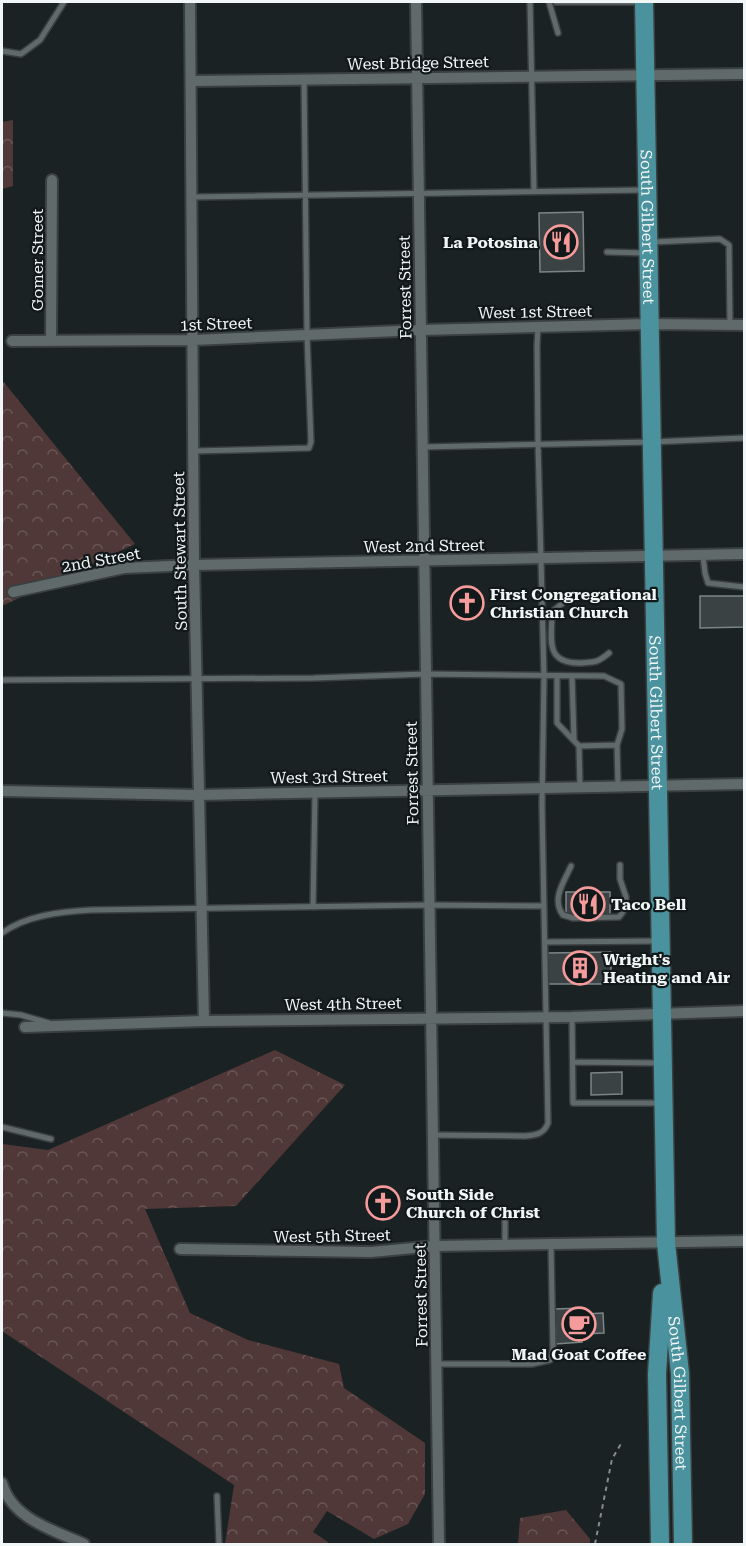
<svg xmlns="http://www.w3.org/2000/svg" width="746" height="1546" font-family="'Roboto Serif',serif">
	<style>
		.forest { fill: url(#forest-crowns) }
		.building { fill: #3a4244; stroke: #7c8586; stroke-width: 1.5 }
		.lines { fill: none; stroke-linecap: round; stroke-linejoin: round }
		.lane-casing { stroke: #3a3f40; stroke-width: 8 }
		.street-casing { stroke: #3a3f40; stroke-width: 14 }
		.primary-casing { stroke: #3a3f40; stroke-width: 21 }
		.path { stroke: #868c8c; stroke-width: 2; stroke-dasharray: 4.5 4.5; stroke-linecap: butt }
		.lane { stroke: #616a6b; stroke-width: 5 }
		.street { stroke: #616a6b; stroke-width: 10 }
		.primary { stroke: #4a929d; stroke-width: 18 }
		.labels { text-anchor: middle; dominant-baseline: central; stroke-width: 4.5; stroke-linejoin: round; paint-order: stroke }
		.street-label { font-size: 16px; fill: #f1f6f6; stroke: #12191a }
		.poi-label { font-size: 16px; font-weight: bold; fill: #f1f6f6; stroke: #12191a; text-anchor: start }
	</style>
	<defs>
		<pattern id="forest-crowns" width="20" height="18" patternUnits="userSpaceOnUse" patternTransform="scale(1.5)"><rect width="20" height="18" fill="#513838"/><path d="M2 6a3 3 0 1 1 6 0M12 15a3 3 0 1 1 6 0" fill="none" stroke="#6a5555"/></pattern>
	</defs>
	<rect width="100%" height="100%" fill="#1b2223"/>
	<path class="forest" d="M13 120V186L2 189V122Z
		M2 380 135 544 2 606Z
		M275 1050 345 1085 236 1206 145 1209 190 1313 248 1340 339 1364 344 1388 425 1443V1494L408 1524 374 1539 327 1511 313 1532 328 1542V1544H225L234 1485 2 1331V1144L48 1150Z
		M566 1510 590 1539V1544H518L520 1518Z"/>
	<path class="building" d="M583 212 584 271 540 272 539 213Z
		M700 596H744V627L700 628Z
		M566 892H610V915H566Z
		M611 952V984H548V953Z
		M622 1072V1094L591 1095V1073Z
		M584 1308 585 1314 603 1313 604 1333 582 1334V1342L556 1344 555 1309Z"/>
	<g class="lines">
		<defs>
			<path id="lane" d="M530 2 534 191
				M549 2 558 33
				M556 2H641
				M2 51 21 54 40 40 64 2
				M192 197 644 190
				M653 242 720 239 729 245 730 325
				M607 252 644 253
				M422 447 651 442 744 438
				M194 451 309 448 311 442 307 335 304 79
				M703 556 705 573 708 583 744 587
				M565 601 552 612C552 639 544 663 580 663 595 662 597 663 609 653
				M557 676V723L579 746
				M572 676 574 740
				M2 680 314 678 426 674 604 676 621 684 622 729 617 745 618 786
				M580 787 579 746 617 745
				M571 866C564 882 551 899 563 915L573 918 619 917 625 909 626 897 620 879V865
				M313 907 315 792
				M2 933C27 915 60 912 91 910L429 905 544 906
				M546 942 659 941
				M2 1013 21 1015 49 1023
				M572 1017 573 1103H659
				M573 1062 659 1063
				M2 1127 51 1139
				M433 1135 525 1136C536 1135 544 1134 548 1123L542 805 544 676 538 444 537 346 538 327
				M505 1210V1246
				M437 1364H532L550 1360 553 1349 551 1245
				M217 1496 219 1544"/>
			<path id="street" d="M190 2 194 565 204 1021
				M416 2 439 1544
				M192 81 744 74
				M12 341 193 340 421 330 649 324 744 325
				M51 341 52 180
				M13 592 124 568 194 565 744 554
				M2 791 198 795 744 784
				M25 1027 204 1021 572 1017 744 1011
				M180 1249 371 1252 435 1246 744 1241
				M2 1483C12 1519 53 1530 84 1544"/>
			<g id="primary">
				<path id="s1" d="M644 2 666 1243 680 1373 683 1544"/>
				<path d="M660 1544 657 1374 662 1293"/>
			</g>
		</defs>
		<use href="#lane" class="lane-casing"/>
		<use href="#street" class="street-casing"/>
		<use href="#primary" class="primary-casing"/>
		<path class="path" d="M595 1544 612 1459 622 1442"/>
		<use href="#lane" class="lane"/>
		<use href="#street" class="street"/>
		<use href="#primary" class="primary"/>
	</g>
	<defs>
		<symbol id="restaurant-ring" viewBox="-11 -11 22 22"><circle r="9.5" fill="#12191a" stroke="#f59b9b" stroke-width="1.5"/><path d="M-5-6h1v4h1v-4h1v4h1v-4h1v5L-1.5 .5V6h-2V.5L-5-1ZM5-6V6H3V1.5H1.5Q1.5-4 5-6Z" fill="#f59b9b"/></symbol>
		<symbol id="church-ring" viewBox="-11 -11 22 22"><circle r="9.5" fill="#12191a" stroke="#f59b9b" stroke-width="1.5"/><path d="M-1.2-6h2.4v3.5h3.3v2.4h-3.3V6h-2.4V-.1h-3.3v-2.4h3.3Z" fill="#f59b9b"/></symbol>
		<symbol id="building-ring" viewBox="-11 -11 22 22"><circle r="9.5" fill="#12191a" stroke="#f59b9b" stroke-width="1.5"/><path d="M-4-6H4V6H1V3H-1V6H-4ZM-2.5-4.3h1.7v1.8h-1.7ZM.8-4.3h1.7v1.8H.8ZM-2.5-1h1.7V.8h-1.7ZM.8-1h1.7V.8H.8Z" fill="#f59b9b"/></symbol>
		<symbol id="cafe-ring" viewBox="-11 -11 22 22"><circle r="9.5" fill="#12191a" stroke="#f59b9b" stroke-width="1.5"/><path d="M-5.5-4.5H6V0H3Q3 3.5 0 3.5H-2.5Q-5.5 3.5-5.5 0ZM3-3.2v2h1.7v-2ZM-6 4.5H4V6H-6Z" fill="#f59b9b"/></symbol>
	</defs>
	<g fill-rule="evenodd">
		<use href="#restaurant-ring" x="542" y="223" width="38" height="38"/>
		<use href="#church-ring" x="448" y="584" width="38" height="38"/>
		<use href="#restaurant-ring" x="569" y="885" width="38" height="38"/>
		<use href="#building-ring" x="561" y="949" width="38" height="38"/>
		<use href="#church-ring" x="364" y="1184" width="38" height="38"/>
		<use href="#cafe-ring" x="560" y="1305" width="38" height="38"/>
	</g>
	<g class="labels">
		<g class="street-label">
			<text transform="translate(418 63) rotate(-1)">West Bridge Street</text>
			<text stroke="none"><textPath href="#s1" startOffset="225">South Gilbert Street</textPath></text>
			<text transform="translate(37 260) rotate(-90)">Gomer Street</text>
			<text transform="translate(405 287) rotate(-91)">Forrest Street</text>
			<text transform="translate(535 312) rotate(-1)">West 1st Street</text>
			<text transform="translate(216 324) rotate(-2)">1st Street</text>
			<text transform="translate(424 546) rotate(-1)">West 2nd Street</text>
			<text transform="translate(180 551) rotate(-91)">South Stewart Street</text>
			<text transform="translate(101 560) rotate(-10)">2nd Street</text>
			<text stroke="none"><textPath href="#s1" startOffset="711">South Gilbert Street</textPath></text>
			<text transform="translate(412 773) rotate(-91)">Forrest Street</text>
			<text transform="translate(329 777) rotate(-1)">West 3rd Street</text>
			<text transform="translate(343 1004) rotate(-1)">West 4th Street</text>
			<text transform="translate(332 1236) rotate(-1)">West 5th Street</text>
			<text transform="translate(421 1295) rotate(-91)">Forrest Street</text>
			<text stroke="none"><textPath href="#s1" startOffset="1392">South Gilbert Street</textPath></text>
		</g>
		<g class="poi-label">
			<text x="538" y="242" text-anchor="end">La Potosina</text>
			<text x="490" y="594">First Congregational<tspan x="490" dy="18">Christian Church</tspan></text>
			<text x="611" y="904">Taco Bell</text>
			<text x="603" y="959">Wright's<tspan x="603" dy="18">Heating and Air</tspan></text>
			<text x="406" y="1194">South Side<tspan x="406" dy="18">Church of Christ</tspan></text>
			<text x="579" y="1354" text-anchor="middle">Mad Goat Coffee</text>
		</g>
	</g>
	<rect width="746" height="1546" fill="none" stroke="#f1f6f6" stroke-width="6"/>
</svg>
